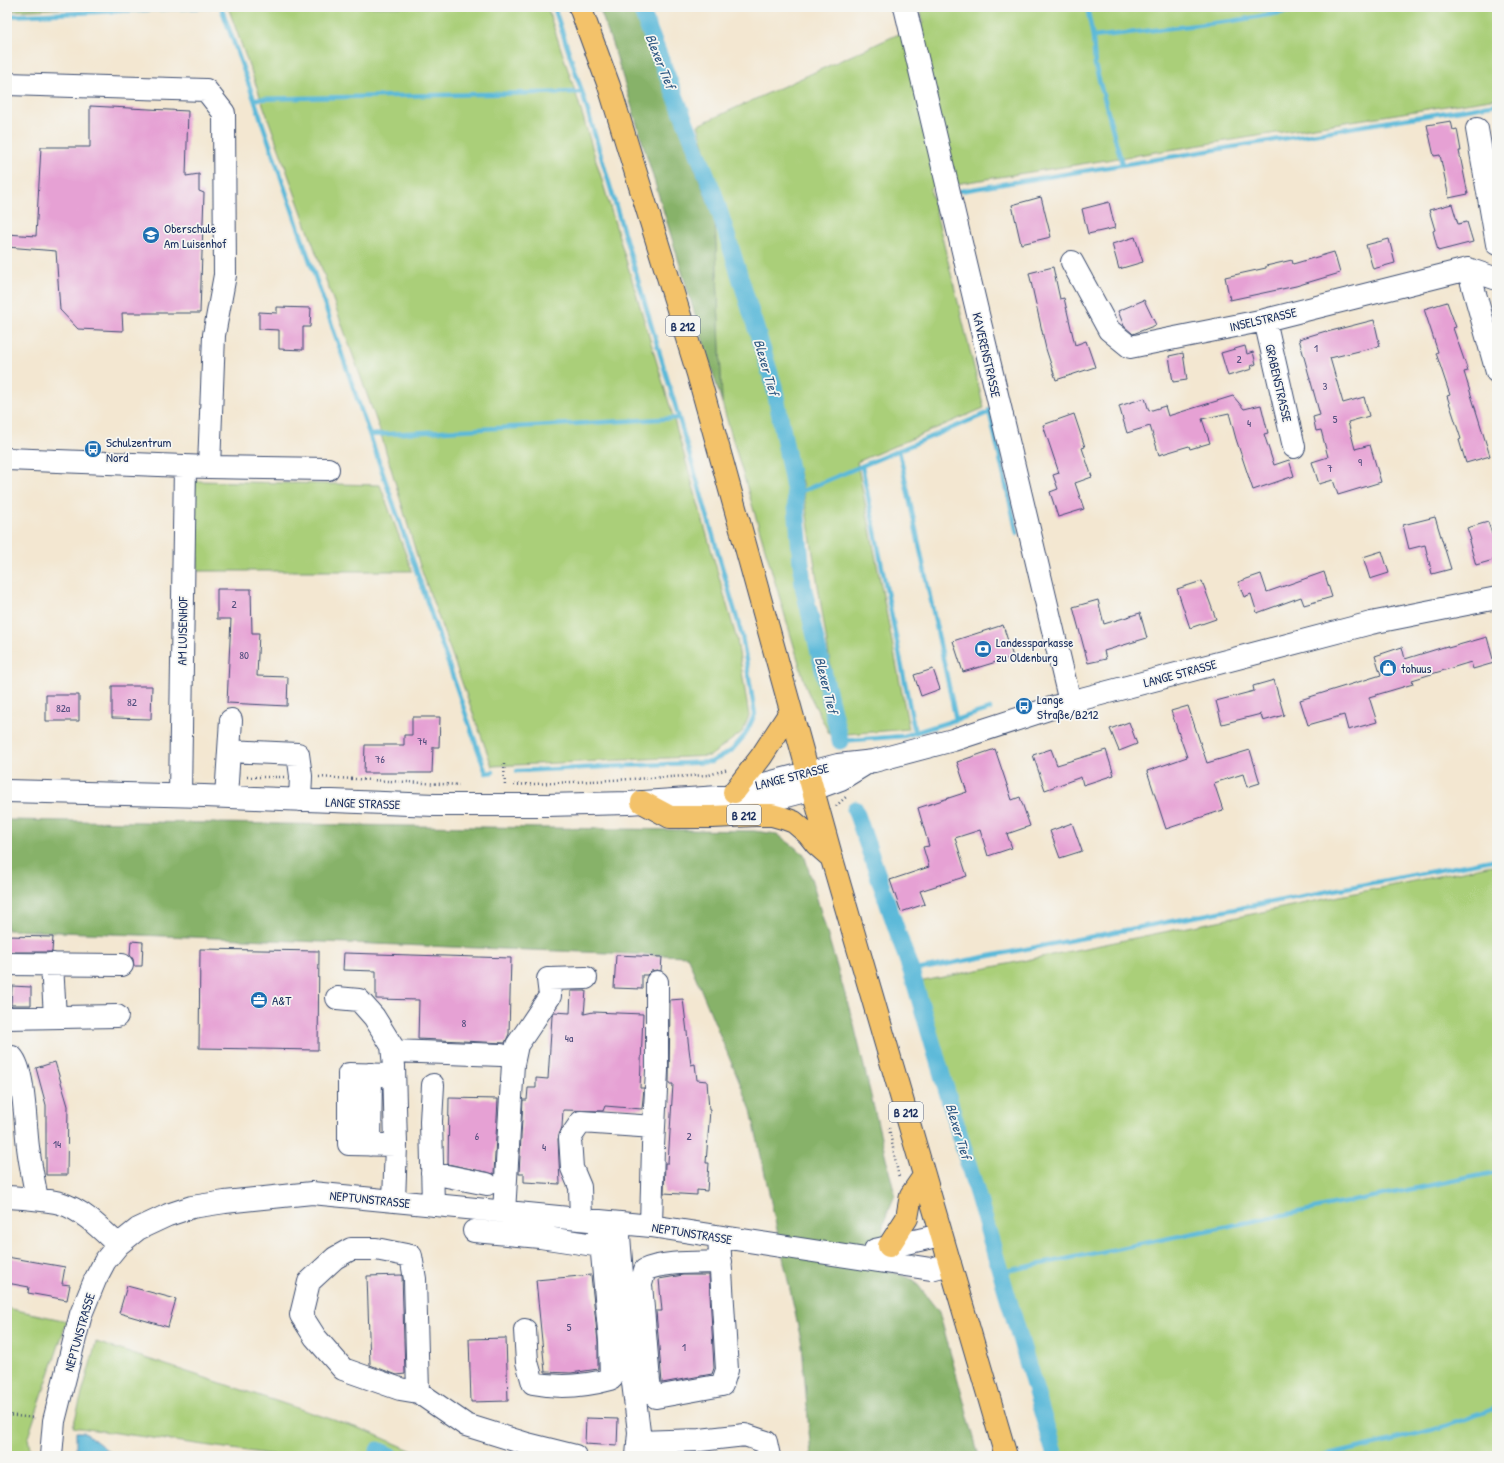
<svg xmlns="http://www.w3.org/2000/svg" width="1504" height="1463" font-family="'Patrick Hand',sans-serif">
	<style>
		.green { fill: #aacf79; stroke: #627f6c }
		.forest { fill: #87b269; stroke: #517064 }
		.water { fill: #5bb9d9; stroke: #3b749c }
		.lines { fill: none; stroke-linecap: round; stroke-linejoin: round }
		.stream { stroke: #5bb9d9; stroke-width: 4.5 }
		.canal { stroke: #5bb9d9; stroke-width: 17 }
		.building { fill: #e6a1d4 }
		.minor-casing { stroke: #3b4b6f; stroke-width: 24 }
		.major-casing { stroke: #3b4b6f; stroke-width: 24 }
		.path { stroke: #3b4b6f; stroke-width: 2.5; stroke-dasharray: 1 3; stroke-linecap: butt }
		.minor { stroke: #fff; stroke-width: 22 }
		.major { stroke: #f3c26a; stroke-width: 22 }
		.labels { text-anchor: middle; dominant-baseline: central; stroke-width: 3.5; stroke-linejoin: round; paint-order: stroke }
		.number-label { font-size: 11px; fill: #4e4c7c }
		.shield { fill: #f6f6f2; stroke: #5d6b8a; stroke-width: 1 }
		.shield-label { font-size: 12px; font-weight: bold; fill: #1b2f5e }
		.poi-label { font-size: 13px; fill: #1b2f5e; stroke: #f6f6f2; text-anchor: start }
		.street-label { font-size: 13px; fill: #1b2f5e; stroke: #f6f6f2 }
		.water-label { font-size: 14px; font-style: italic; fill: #2e5883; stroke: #f6f6f2 }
	</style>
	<rect width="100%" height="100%" fill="#f6f6f2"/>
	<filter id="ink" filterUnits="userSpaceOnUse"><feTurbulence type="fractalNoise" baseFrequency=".025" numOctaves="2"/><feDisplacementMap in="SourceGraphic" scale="8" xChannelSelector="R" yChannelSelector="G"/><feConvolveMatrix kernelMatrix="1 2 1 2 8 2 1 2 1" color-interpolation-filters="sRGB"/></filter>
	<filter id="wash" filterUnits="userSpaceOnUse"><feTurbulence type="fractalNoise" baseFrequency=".012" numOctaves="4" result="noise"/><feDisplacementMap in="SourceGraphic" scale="16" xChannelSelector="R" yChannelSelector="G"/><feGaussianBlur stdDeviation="0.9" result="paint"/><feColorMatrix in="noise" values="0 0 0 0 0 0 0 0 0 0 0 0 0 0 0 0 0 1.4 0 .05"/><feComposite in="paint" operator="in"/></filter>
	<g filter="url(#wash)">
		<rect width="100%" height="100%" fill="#f3e7d1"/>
		<path class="green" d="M7 7H96L7 11Z
			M228 7H547L577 97 675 423 737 640 749 716 742 732 710 756 492 766 420 566 379 428Z
			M920 7H1497V98L930 188 984 408 857 462 909 729 847 734 840 727 802 483 698 125 923 23Z
			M715 220 766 384 789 486 796 590 833 741 807 690 722 403Z
			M195 481 380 485 412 571H198Z
			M1497 864V1456H1059L919 982Z
			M7 1308 67 1321 28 1437 31 1456H7Z
			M96 1342 367 1431 424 1456H283L73 1427Z"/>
		<path class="forest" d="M599 7H633L715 220 722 403 616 55Z
			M7 820 754 831 777 834 804 854 854 1025 895 1195 883 1224 884 1269 914 1280 939 1312 979 1456H811L802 1345 751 1110 687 956 7 930Z"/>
		<path class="water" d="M76 1432H84L115 1456H76Z"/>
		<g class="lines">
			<path class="stream" d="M221 7 254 99 486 773 493 772
				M1087 7 1093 37 1095 65 1122 164
				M7 16 209 7
				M1093 37 1232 21 1315 7
				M254 99 582 92
				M960 191 1497 104
				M989 410 1017 533
				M370 435 679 418
				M899 450 956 720
				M862 466 915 733
				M795 494 990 412
				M840 741 904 736 990 709
				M517 771 711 762 731 751 745 735 755 714 742 636 679 418 582 92 554 7
				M911 971 1497 859
				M1001 1272 1497 1172
				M1324 1456C1382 1442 1442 1431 1497 1407"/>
			<path class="canal" d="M640 7 714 194 774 386 795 494 803 586 840 741
				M855 809 911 971 1055 1456
				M378 1450 391 1456"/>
		</g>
		<g id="blocks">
			<path class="building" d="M90 106 188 111 186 176 199 174V191L204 193 200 313H122L123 331 78 329 60 310 56 251 7 247V234L36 236 41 147H90Z
				M1451 121 1453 130 1457 129 1461 151H1459L1468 194 1449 198 1440 155 1434 156 1427 125Z
				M1041 197 1051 237 1021 244 1012 205Z
				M1109 202 1115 228 1088 234 1082 209Z
				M1452 204 1458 224 1467 222 1473 242 1438 251 1433 231 1435 230 1429 210Z
				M1135 237 1143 262 1119 269 1112 244Z
				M1389 239 1395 263 1373 269 1366 245Z
				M1334 252 1340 273 1296 286 1230 300 1225 277 1266 268V266L1292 260 1293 264Z
				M1053 267 1060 299 1064 298 1075 345 1086 341 1095 367 1056 380 1046 349 1029 273Z
				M1144 300 1156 325 1133 334 1124 326 1118 311Z
				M1447 302 1456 327 1453 328 1468 371 1464 372 1490 456 1466 463 1459 440 1461 439 1447 396 1450 395 1436 353 1438 352 1424 309Z
				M277 307 311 308 310 327H303V350L279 349V330L259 329V312L277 313Z
				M1374 320 1380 346 1330 358 1343 403 1364 397 1369 416 1348 422 1355 449 1370 445 1381 482 1338 495 1333 480 1319 484 1312 462 1328 457 1321 430 1316 431 1313 417 1320 415 1299 339 1326 331 1327 332Z
				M1245 346 1247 354 1253 352 1256 364 1251 366 1252 369 1228 376 1221 353Z
				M1183 353 1187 380 1173 382 1169 356Z
				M1233 396 1244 409 1261 405 1268 433 1264 434 1274 465 1289 460 1294 476 1253 490 1236 439 1229 413 1202 419 1210 443 1190 449 1189 446 1159 455 1150 426 1127 433 1119 406 1145 398 1149 411 1165 406 1168 416Z
				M1074 414 1085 447 1082 448 1092 477 1075 483 1084 509 1058 517 1050 492 1058 489 1053 475 1059 473 1043 425Z
				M1435 517 1451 569 1432 574 1425 545 1409 549 1403 525Z
				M1488 522 1492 534 1497 532V559L1476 565 1469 541 1471 540 1467 528Z
				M1382 551 1389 573 1370 579 1363 557Z
				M1324 572 1332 597 1304 605 1301 597 1257 613 1251 594 1244 597 1238 582 1261 574 1267 592Z
				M1202 581 1216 619 1190 628 1177 589Z
				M217 589H251L252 633H259L257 676 288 677 287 706 227 703 231 619H217Z
				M1098 600 1104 624 1140 613 1147 638 1104 651 1106 659 1088 663 1073 607Z
				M1003 625 1013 657 963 672 953 641Z
				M1487 637 1494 663 1473 669 1471 662 1412 680 1413 684 1369 697 1377 722 1348 730 1344 715 1308 725 1300 700 1381 675 1375 656 1402 647 1405 659 1447 646 1448 648Z
				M933 669 940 689 921 696 914 675Z
				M1274 680 1284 715 1263 721 1261 714 1222 724 1216 701 1254 691 1253 686Z
				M112 686H152L151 719 112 718Z
				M46 695H79V721H46Z
				M1188 706 1207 763 1250 750 1260 783 1247 787 1243 774 1214 783 1223 810 1166 829 1147 771 1187 757 1171 711Z
				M412 717H440L439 747H433L432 773H364L365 745H404V735H412Z
				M1129 722 1137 744 1119 751 1110 729Z
				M995 749 1012 800 1020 797 1030 826 1007 834 1012 848 988 856 980 830 955 838 967 876 920 891 925 904 901 912 890 880 929 867 923 847 929 846 918 808 967 792 957 762Z
				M1051 749 1057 765 1106 750 1114 775 1083 785 1081 777 1045 790 1033 755Z
				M1072 823 1082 851 1060 858 1050 831Z
				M7 936 53 937 52 952H7Z
				M131 941 143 942 142 966H134L133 959 130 955Z
				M200 949 319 951 318 1050 199 1048Z
				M344 953 511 958 509 1034 505 1043 418 1039 419 1000 376 999V971L343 970Z
				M616 955 662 957 661 971 657 970 651 971 647 975H642V989L614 988Z
				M12 986 31 987V1005H11Z
				M571 991H586L584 1014 593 1012 643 1014 640 1088H644L642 1109 605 1106 603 1111 563 1110 562 1127 558 1139 560 1184 524 1182V1174H519L523 1100H527L528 1088H536V1078L548 1079 552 1016 554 1012 570 1013Z
				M683 999 691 1065 695 1064 697 1080 707 1081 709 1110H710L706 1163H709L707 1191 697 1190V1195L664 1193 665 1163H668L673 1084H669L670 1000Z
				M55 1062 68 1106 67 1175H46V1105L36 1068Z
				M449 1098 498 1099 494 1174 448 1164Z
				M7 1257 65 1267 62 1284 70 1285 67 1300 28 1293 29 1287 7 1283Z
				M402 1275 405 1374 397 1375 370 1365 367 1276Z
				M591 1275 598 1342V1369L571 1373 545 1372 536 1280Z
				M683 1275H709L714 1368 712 1374 662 1383 656 1311H662L659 1279Z
				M127 1286 176 1299 168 1327 119 1313Z
				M506 1338 508 1401 471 1402 469 1339Z
				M586 1418 618 1419 617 1446 585 1444Z"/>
		</g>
	</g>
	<g filter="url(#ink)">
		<use href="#blocks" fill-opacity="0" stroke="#3b4b6f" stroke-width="1"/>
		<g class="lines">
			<defs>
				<path id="minor" d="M905 7 1070 702
					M7 84 206 90 224 113 225 275 214 335 209 467
					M1477 129 1497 244
					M1072 262 1109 330 1130 347 1265 320 1468 269 1497 279
					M1468 269 1497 372
					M1265 320 1294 447
					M7 459 209 467 328 469
					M229 751 298 754 301 776 300 800
					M7 791 204 796 435 805H546L628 803 719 797 779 798 814 789 841 779 867 763
					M737 791 838 765 874 761 953 740 1070 702 1371 623 1497 598
					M180 795 185 466
					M226 797 231 720
					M7 964 122 965
					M52 964 55 1017
					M337 998 359 1000 374 1017 392 1046 394 1066 396 1145 394 1201
					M7 1018 117 1016
					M393 1051 501 1055
					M7 1057H12C25 1071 25 1126 28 1147 30 1164 34 1182 37 1199
					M394 1075 349 1074V1144L396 1145
					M370 1145 371 1074
					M432 1173 487 1184
					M7 1197C25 1198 43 1199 60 1203 83 1210 101 1229 118 1245
					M433 1205 431 1121 433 1085
					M504 1212 513 1064 517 1045 526 1032 550 996 548 979 586 978
					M581 1219 580 1187 572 1168 570 1138 581 1122 654 1127
					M618 1223 626 1325 639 1432 637 1456
					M651 1226 653 1146 657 1071V982
					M474 1231 540 1237 601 1246
					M719 1238 727 1370 722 1385 656 1397 651 1392 649 1382 641 1284 645 1270C664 1261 700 1263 721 1262
					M875 1250 941 1235
					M525 1330 527 1362 533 1383C558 1388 586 1386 611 1379L610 1341 599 1221
					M418 1392 415 1279 411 1256 376 1249H351L335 1258 309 1282 301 1315 315 1337 343 1369 400 1389 418 1392 466 1425 527 1444 575 1456
					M638 1442 700 1440 745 1435 766 1442 769 1456
					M51 1456 54 1421 81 1314 95 1280 105 1261 118 1245 138 1229 168 1215 192 1207 225 1202 312 1193 651 1226 931 1269 950 1264"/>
				<path id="major" d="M580 7 609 86 698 374 832 859 1006 1456
					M734 792 761 757 791 711
					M642 802 670 817H712L755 815H772L786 819 794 822 808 834 816 844 832 858
					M889 1246 907 1218 911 1195 924 1176"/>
			</defs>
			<use href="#minor" class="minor-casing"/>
			<use href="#major" class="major-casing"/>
			<path class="path" d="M504 764 505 787
				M247 777H284
				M319 777 459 785
				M514 785 709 775 728 769
				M836 806 846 797
				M889 1128 899 1178
				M7 1415 35 1418"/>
			<use href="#minor" class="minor"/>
			<use href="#major" class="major"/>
		</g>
	</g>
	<defs>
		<symbol id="school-disc" viewBox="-11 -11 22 22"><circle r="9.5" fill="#1f6fb2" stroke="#f6f6f2"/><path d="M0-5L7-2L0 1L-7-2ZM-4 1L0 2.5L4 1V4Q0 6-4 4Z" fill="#fff"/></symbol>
		<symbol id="bus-disc" viewBox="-11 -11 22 22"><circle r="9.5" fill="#1f6fb2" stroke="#f6f6f2"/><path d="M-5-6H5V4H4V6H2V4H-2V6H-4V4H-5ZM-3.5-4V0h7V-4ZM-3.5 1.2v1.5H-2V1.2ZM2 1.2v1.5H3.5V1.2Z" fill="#fff"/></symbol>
		<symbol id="bank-disc" viewBox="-11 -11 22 22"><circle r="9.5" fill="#1f6fb2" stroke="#f6f6f2"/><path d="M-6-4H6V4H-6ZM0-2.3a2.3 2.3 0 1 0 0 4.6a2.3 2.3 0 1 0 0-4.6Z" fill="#fff"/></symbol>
		<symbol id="shop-disc" viewBox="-11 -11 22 22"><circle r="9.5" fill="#1f6fb2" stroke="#f6f6f2"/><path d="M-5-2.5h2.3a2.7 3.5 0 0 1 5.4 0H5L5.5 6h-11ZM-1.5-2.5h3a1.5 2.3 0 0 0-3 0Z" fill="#fff"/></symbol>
		<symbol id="office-disc" viewBox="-11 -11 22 22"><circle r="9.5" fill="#1f6fb2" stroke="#f6f6f2"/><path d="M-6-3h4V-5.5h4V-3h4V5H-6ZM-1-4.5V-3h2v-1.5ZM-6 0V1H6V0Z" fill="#fff"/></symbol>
	</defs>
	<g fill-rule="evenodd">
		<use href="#school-disc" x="141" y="225" width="20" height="20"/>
		<use href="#bus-disc" x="83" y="439" width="20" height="20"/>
		<use href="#bank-disc" x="973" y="639" width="20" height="20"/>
		<use href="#shop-disc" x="1378" y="658" width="20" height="20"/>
		<use href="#bus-disc" x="1014" y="696" width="20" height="20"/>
		<use href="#office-disc" x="249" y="990" width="20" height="20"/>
	</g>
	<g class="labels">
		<g class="number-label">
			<text x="1316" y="348">1</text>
			<text x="1239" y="359">2</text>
			<text x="1325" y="386">3</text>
			<text x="1335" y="419">5</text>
			<text x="1249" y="423">4</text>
			<text x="1360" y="462">9</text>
			<text x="1330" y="468">7</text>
			<text x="234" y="604">2</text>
			<text x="244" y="655">80</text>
			<text x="132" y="702">82</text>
			<text x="63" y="708">82a</text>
			<text x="422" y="741">74</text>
			<text x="380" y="759">76</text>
			<text x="464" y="1023">8</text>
			<text x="569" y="1038">4a</text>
			<text x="477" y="1136">6</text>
			<text x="689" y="1136">2</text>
			<text x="57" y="1144">14</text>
			<text x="544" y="1147">4</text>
			<text x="569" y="1327">5</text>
			<text x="684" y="1347">1</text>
		</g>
		<g class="shield">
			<rect x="666" y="316" width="34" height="20" rx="3"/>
			<rect x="727" y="805" width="34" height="20" rx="3"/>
			<rect x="889" y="1102" width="34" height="20" rx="3"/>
		</g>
		<g class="shield-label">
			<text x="683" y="326">B 212</text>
			<text x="744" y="815">B 212</text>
			<text x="906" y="1112">B 212</text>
		</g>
		<g class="poi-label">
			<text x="164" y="228">Oberschule<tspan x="164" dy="15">Am Luisenhof</tspan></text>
			<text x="106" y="442">Schulzentrum<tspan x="106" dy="15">Nord</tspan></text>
			<text x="996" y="642">Landessparkasse<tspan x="996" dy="15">zu Oldenburg</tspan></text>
			<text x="1401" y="668">tohuus</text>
			<text x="1037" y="699">Lange<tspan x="1037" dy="15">Straße/B212</tspan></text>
			<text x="272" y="1000">A&amp;T</text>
		</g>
		<g class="street-label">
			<text transform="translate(1263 319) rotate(-13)">INSELSTRASSE</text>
			<text transform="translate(987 355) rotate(77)">KAVERENSTRASSE</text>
			<text transform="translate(1279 383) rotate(77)">GRABENSTRASSE</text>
			<text transform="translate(182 631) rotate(-89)">AM LUISENHOF</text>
			<text transform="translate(1180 673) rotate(-15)">LANGE STRASSE</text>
			<text transform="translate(792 776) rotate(-14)">LANGE STRASSE</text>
			<text transform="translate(363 803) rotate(2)">LANGE STRASSE</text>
			<text transform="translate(370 1199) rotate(6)">NEPTUNSTRASSE</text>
			<text transform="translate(692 1233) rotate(9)">NEPTUNSTRASSE</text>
			<text transform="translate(79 1332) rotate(-74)">NEPTUNSTRASSE</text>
		</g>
		<g class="water-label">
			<text transform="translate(661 61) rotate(68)">Blexer Tief</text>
			<text transform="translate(767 367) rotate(74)">Blexer Tief</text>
			<text transform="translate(827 685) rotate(76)">Blexer Tief</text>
			<text transform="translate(959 1131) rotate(73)">Blexer Tief</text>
		</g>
	</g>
	<rect width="1504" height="1463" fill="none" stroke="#f6f6f2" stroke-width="24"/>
</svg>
